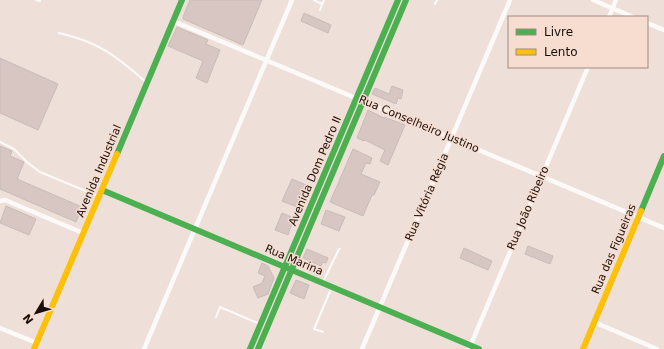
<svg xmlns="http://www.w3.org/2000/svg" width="664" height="349" font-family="'DejaVu Sans',sans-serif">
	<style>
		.building { fill: #d7c6c2; stroke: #c8bcb9 }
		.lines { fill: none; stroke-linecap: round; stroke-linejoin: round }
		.lane { stroke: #fcfaf9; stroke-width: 2 }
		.street { stroke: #fcfaf9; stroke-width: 4.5 }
		.fast { stroke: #4caf50; stroke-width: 6 }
		.slow { stroke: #ffc107; stroke-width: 6 }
		.labels { text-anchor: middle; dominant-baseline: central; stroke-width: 3; stroke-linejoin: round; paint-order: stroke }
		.street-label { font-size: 11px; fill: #170f0b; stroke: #f7dcd0 }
	</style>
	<rect width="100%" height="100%" fill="#eee0d9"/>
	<path class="building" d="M190 0H262L243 45 183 19V17Z
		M304 13 331 25 328 33 301 21Z
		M177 27 208 40 206 44 220 50 207 83 196 78 203 61 168 46Z
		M0 58 58 84 38 130 0 113Z
		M392 86 403 90 401 99 398 98 396 104 372 94 375 88 389 94Z
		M368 110 384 118V117L405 125 388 165 380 161 385 150 365 140 364 141 357 138Z
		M0 146 12 151 10 156 24 162 17 179 82 207 76 222 0 189Z
		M353 149 372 158 370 164 366 163 361 174 380 182 374 195H372L363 216 330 202Z
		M292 179 306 185 297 207 282 201Z
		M6 206 36 219 29 235 0 223Z
		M326 210 345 217 339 231 321 224Z
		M282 213 294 218 288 235 275 230Z
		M528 246 553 256 550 264 525 254Z
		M464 248 492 261 488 270 460 258Z
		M307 249 328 258 326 263 323 262 321 266 303 258Z
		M262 263 268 266 274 278 268 294 258 298 253 287 262 283 265 276 258 273Z
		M296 280 309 285 304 299 290 293Z"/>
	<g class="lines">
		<path class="lane" d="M36 0 40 1
			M314 0 322 4
			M435 4 437 0
			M320 10 324 0
			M59 33C99 42 116 56 146 82
			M0 142 14 149 28 163 40 172 98 196
			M323 282 339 249H340
			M216 317 220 307 260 324
			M323 332 314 329 331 289"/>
		<path class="street" d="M593 0 633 17
			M609 17 616 0
			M173 21 664 228
			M647 23 664 30
			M0 201 5 200 83 233
			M594 322 657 349
			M0 328 37 343
			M144 349 292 0
			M362 349 510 0
			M469 349 588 67"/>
		<path class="fast" d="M117 154 182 0
			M102 190 479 349
			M641 211 664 156
			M250 349 398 0
			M258 349 406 0"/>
		<path class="slow" d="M34 349 117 154
			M583 349 641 211"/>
	</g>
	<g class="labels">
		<g class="street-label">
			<text transform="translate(419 124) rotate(23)">Rua Conselheiro Justino</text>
			<text transform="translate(99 171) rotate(-67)">Avenida Industrial</text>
			<text transform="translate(315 171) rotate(-67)">Avenida Dom Pedro II</text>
			<text transform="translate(427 197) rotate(-67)">Rua Vitória Régia</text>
			<text transform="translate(528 208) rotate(-67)">Rua João Ribeiro</text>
			<text transform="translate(614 249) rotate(-67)">Rua das Figueiras</text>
			<text transform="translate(294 260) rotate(23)">Rua Marina</text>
		</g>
	</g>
	<rect x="508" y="16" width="140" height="52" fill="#f7dcd0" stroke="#9d8a81"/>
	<rect x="516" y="29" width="20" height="6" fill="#4caf50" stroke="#9d8a81"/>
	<text x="544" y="36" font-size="12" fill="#170f0b">Livre</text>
	<rect x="516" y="49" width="20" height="6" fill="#ffc107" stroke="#9d8a81"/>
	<text x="544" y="56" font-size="12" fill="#170f0b">Lento</text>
	<g transform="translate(36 313) rotate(232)" stroke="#f7dcd0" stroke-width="3" paint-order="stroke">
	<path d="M0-3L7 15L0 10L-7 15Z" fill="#170f0b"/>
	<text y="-6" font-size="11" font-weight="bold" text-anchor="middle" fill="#170f0b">N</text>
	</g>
</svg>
